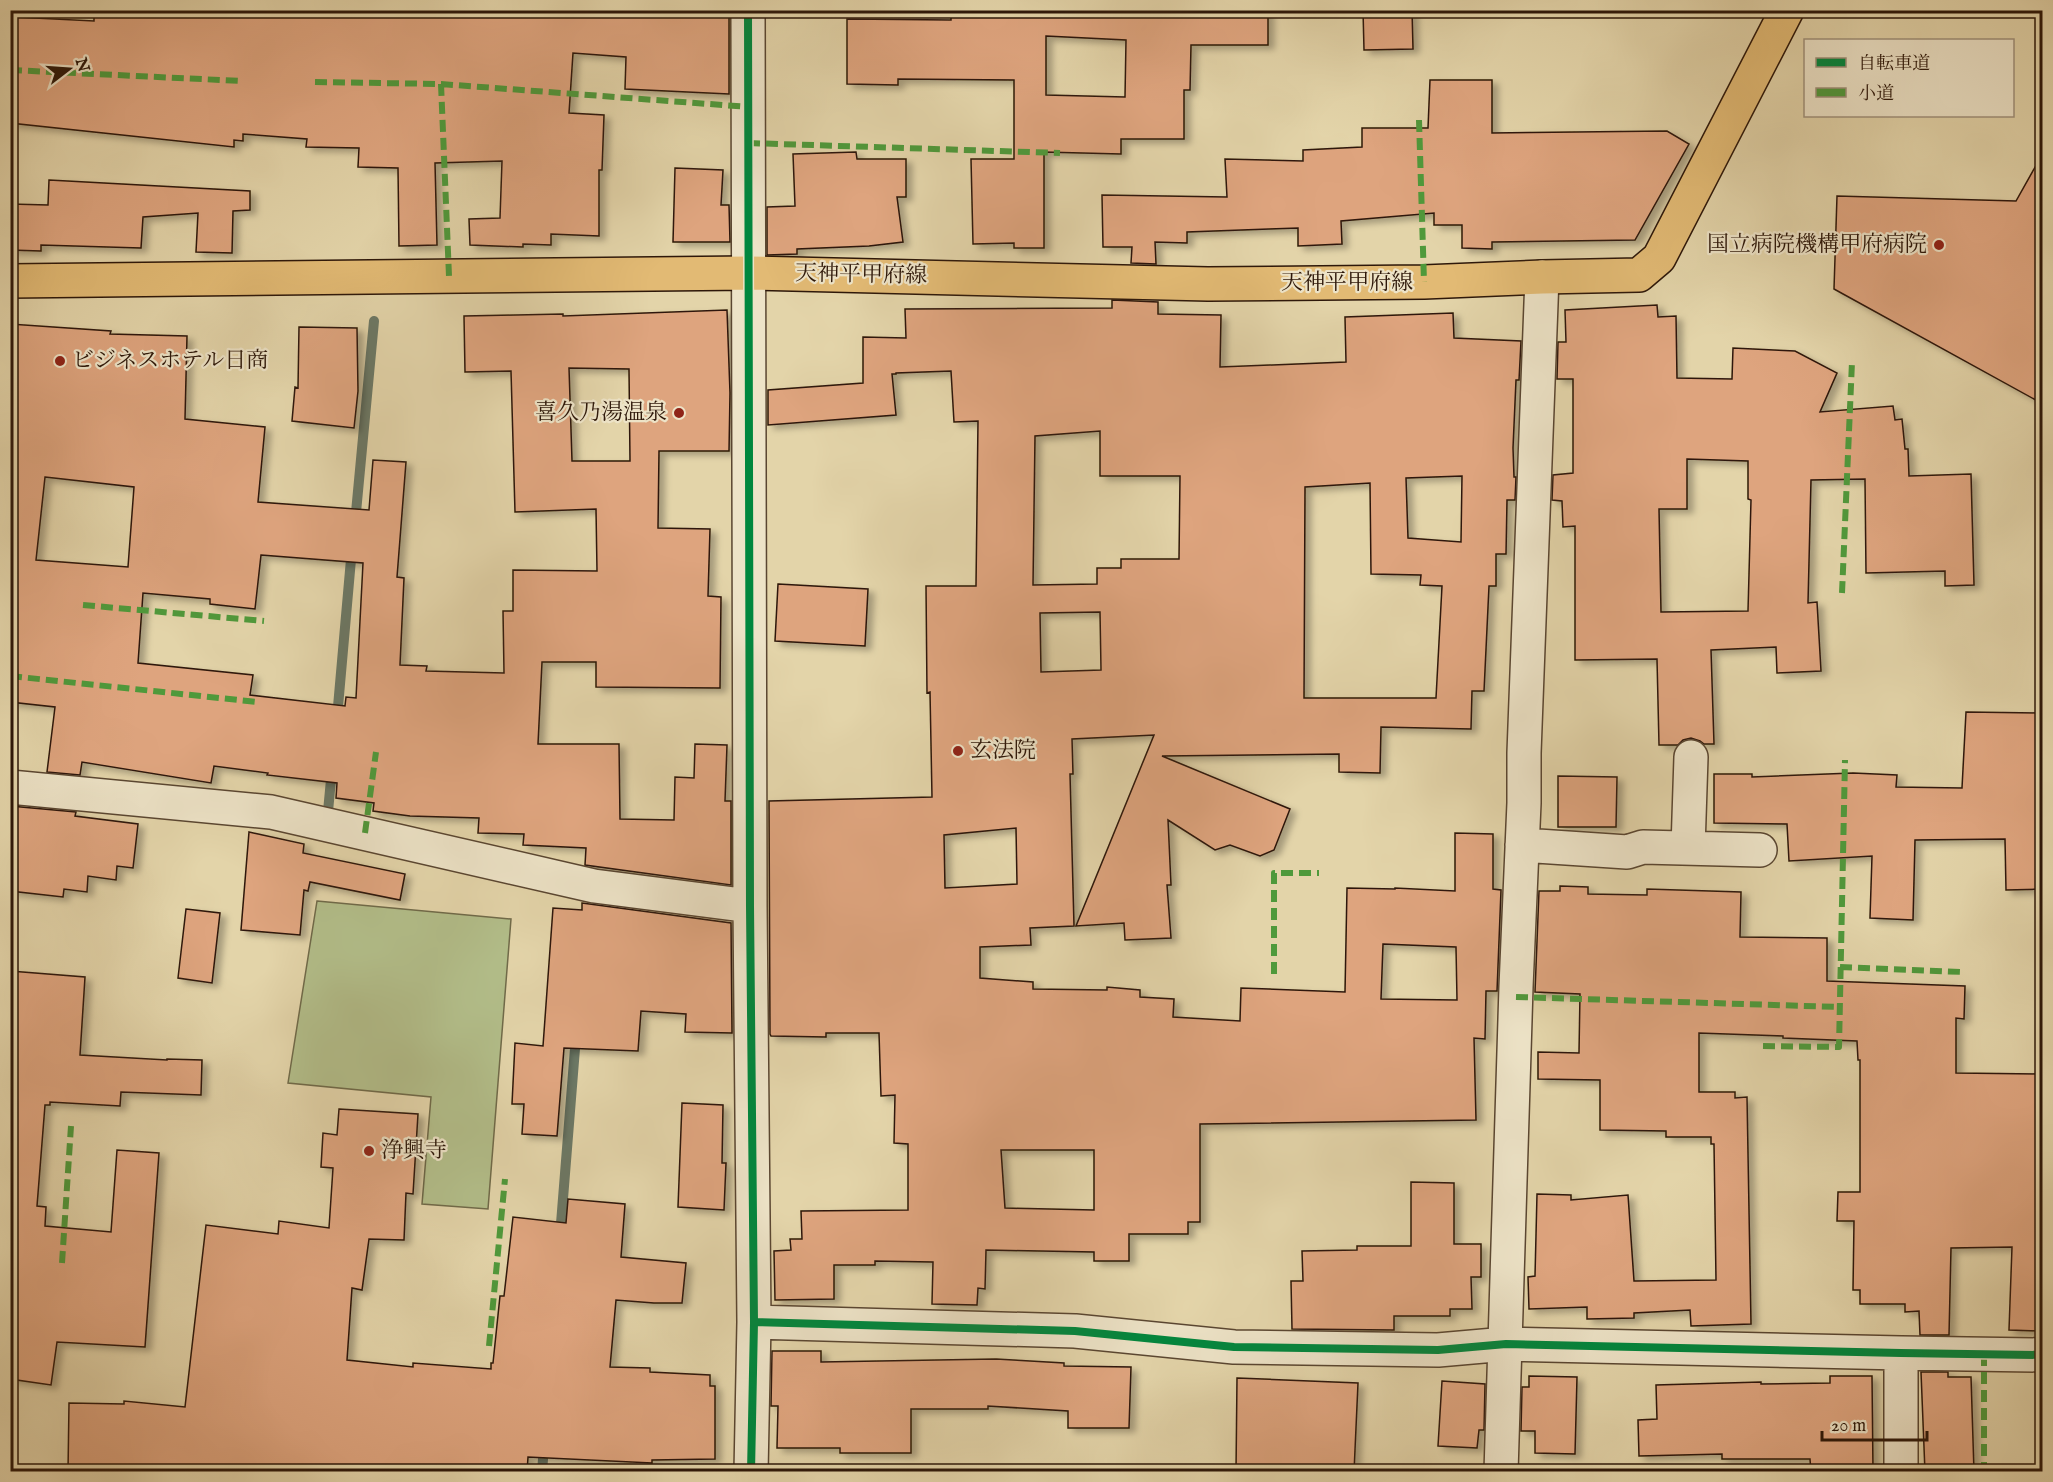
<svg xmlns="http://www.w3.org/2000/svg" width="2053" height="1482" font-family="'IM FELL English','Noto Serif JP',serif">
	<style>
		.green { fill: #b2bd89; stroke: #706a49; stroke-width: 1.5 }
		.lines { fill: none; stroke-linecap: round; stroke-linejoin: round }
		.stream { stroke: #6c7865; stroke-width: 10 }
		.building { fill: #dea47e; stroke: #2d1709; stroke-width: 1.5; fill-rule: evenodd; filter: url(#shadow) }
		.minor-casing { stroke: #5a4631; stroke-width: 36 }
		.major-casing { stroke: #2d1709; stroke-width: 36 }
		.minor { stroke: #ede3c7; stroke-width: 33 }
		.major { stroke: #e2ba74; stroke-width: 33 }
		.quiet { stroke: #4f993b; stroke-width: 6; stroke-dasharray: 12 6; stroke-linecap: butt }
		.cycleway-casing { stroke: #ede3c7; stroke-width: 11 }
		.cycleway { stroke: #00873e; stroke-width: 8 }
		.poi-dot { fill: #8f2418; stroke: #ede3c7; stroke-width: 2 }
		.labels { text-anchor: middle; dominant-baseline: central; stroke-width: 4.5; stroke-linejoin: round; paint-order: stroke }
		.poi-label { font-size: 22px; fill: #2d1709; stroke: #ede3c7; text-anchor: start }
		.street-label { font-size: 22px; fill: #2d1709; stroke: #ede3c7 }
	</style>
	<defs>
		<filter id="shadow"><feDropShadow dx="6" dy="4" stdDeviation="3" flood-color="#0004"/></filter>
	</defs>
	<rect width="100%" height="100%" fill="#e3d4a9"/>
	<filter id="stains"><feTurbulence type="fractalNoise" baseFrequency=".00333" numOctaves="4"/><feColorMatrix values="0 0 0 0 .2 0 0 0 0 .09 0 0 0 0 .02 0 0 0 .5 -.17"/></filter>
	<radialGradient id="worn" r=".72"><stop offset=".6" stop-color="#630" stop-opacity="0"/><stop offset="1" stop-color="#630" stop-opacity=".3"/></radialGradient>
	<path class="green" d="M317 901 511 919 488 1209 422 1204 431 1097 288 1083Z"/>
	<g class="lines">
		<path class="stream" d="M355 523 374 321
			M337 718 352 548
			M327 822 332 769
			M560 1236 576 1036
			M542 1472 544 1446"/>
	</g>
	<path class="building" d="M94 10H729V94L625 89 626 57 573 53 569 113 604 115 602 170H599V236L551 234V245L523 244V247L470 245 469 219 500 218 502 161 435 163 437 245 399 246 398 168 358 167 359 148 306 147 307 139 243 134V141L234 140V147L10 123V76L14 17 94 21Z
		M997 10H1268V45H1191L1190 90H1184V139H1121V154L1044 152V248H1014V243L973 244 971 159H1014V80L898 79V85L847 84V19L951 20V16H997ZM1046 36 1126 40 1125 97 1046 95Z
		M1363 10H1412L1413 49 1364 50Z
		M1430 80H1492V133L1667 131 1689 144 1635 240 1492 242V249L1462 248V225H1434V213L1341 221 1342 244 1298 246V228L1187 232V243L1155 242 1156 264 1131 263 1132 247H1103L1102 195 1227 197 1225 159 1303 161V150L1362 147V128H1428Z
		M856 152 857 159H906V197H897L903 242 869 246 797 249V254L767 255V207L795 206 793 154Z
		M2043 153V404L1834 289 1837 196 2016 201Z
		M675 168 723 170 721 205H729L730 242H673Z
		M49 180 250 191V210L233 211 232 253 196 252 198 213 143 217 141 248 41 245V251L10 250V204L48 205Z
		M1112 300 1158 302V314L1221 315 1220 367 1346 362 1345 317 1453 313 1454 338 1521 341 1519 380H1516L1513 448 1514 477H1516L1515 500H1507L1506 554H1496V586H1489L1484 691H1472L1471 729 1381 727 1380 773 1339 772V754L1162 756 1290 809 1274 850 1260 856 1230 845 1215 850 1168 820 1171 885H1167L1171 938 1125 940 1124 923 1076 926 1154 735 1072 739 1073 774H1070L1074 926 1030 928 1031 945 980 947V978L1033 982V989L1107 990V987L1140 990V997L1174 999 1173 1017 1240 1021 1241 988 1345 992 1347 888 1395 889V888L1455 891V833L1493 834V889L1501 890 1497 991H1486L1485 1039 1474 1038 1476 1120 1200 1124V1222H1188V1234H1129V1261H1094V1252L986 1250 985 1289 978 1288 977 1305 932 1304 933 1262 875 1261V1265H834V1299L775 1300 774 1251 791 1250 790 1239H802L801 1211 908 1210V1144L894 1143 895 1095 881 1096 879 1033H826V1037L771 1036 770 1034 769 801 932 797 930 692 927 693 926 586H976L978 421 954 422 951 371 896 373V374H892L896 415 768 425V390L863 383V337L906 338 905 309 1112 308ZM1100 431V476H1180L1179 559H1121V568H1097V584L1033 585 1035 436ZM1462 476 1461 542 1408 538 1406 478ZM1370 483 1371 574 1421 575 1420 585 1442 586 1436 698H1304L1305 487ZM1100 612 1101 670 1041 672 1040 613ZM1016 828 1017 884 945 888 944 835ZM1383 944 1456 947 1457 1000 1381 999ZM1001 1150H1094V1210L1005 1208Z
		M1657 305 1658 317 1676 316 1677 378 1732 379 1733 348 1795 351 1837 373 1820 412 1893 406 1895 420 1902 419 1905 449H1908L1909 476 1971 474 1974 585 1945 586V571L1866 573 1865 479 1811 480 1808 603 1817 602 1821 671 1777 673 1776 647 1711 650 1714 744H1704L1700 741 1691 738 1683 740 1678 745H1659L1657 659 1575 660V526L1563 527 1562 501 1552 500 1553 475 1573 473V379H1557L1558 342H1566L1565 310ZM1687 459 1748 461V499L1751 500 1748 611 1661 612 1659 509H1687Z
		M727 310 730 393 729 451H659L658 528 710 529 708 596 721 597 720 688 596 687V662H542L538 744H619L620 819 674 820 675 777 694 778 695 744 727 745 725 801H731V885L585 865 586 848 523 845 524 834 478 833 479 818 410 816 373 811 374 803 336 798 337 783 267 775 268 773 214 766 211 783 82 762 80 775 47 772 55 707 10 702V324L111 331 110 334 187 336 185 419 265 427 258 502 369 510 373 460 406 462 397 577 404 578 400 665 427 666 426 671 504 673 503 611H513V570L597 571 596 509 515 512 511 371 465 372 464 316 563 314V316ZM569 368 629 369 630 461H572ZM45 477 134 487 128 567 36 560ZM261 555 363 563 356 698 346 697 345 706 250 695 253 675 138 663 143 593 210 599V604L255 609Z
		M299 327 357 328 358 391 354 428 292 421 295 387 298 388Z
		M778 584 868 589 865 646 775 641Z
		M1966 712 2043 713V889L2006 890 2005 839 1915 840 1913 920 1870 918 1872 856 1789 861 1787 824 1714 823V774H1752V777L1853 773 1897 775 1896 787 1962 788Z
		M1558 776 1617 777 1616 827H1558Z
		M10 806 76 812 75 816 138 824 133 868 117 866 116 880 88 876 87 892 64 889 63 897 10 891Z
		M249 832 304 844 303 853 405 874 400 900 310 882 308 891 304 890 300 935 241 930Z
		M1560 886 1588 887V894L1647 895V889L1741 892 1740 937 1827 938V981L1965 986 1964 1019 1956 1018V1073L2043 1074V1274L2040 1331 2009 1330 2012 1247 1951 1248 1949 1335H1920L1919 1311 1905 1312V1304H1860V1290H1853L1854 1221H1837L1838 1192H1860V1060H1858L1857 1041 1783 1038V1036L1699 1033V1092H1735V1098L1747 1097 1751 1324 1691 1326 1690 1310 1634 1313V1318L1587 1319V1307L1529 1309 1528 1277 1535 1276 1537 1194 1571 1195V1200L1628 1195 1634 1281 1716 1280 1714 1144H1711V1137H1666V1131L1600 1130V1080L1538 1079V1052L1579 1053 1580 994 1535 992 1539 891H1560Z
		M582 903 731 923 732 1033 685 1032 686 1014 641 1011 638 1051 564 1048 557 1136 522 1134 524 1104H512L515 1043 543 1046 553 908 582 910Z
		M186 909 220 913 212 983 178 978Z
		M10 971 85 977 80 1055 167 1060V1059L202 1060 201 1095 121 1092 120 1106 50 1102V1105H45L37 1206 46 1207 45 1226 111 1232 117 1150 159 1153 145 1347 57 1342 51 1385 10 1379Z
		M682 1103 723 1105 722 1163H726L724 1210 678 1207Z
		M339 1109 418 1114 413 1194 406 1193 404 1240 369 1239 362 1290 352 1288 347 1360 413 1367V1363L491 1369V1363H493L500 1296H504L513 1217 566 1223 568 1199 625 1204 621 1257 686 1263 682 1303H654L616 1300 610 1367 650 1368V1372L710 1375V1386H715V1459L652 1460V1463L528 1457 527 1472 393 1470 392 1472H262L169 1468 168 1472H68L69 1403 124 1404V1401L185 1407 206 1225 278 1234 279 1221 329 1228 333 1168 321 1167 323 1133 337 1135Z
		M1411 1182 1454 1183V1244H1481V1277H1471L1472 1309H1450V1316H1394V1330L1292 1329 1291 1281H1303L1302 1251 1357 1250V1246H1411Z
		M772 1351H821V1362L996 1359 1064 1363V1366L1131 1367 1129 1428H1068V1411L988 1406V1409H911V1453H840V1448H777L778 1406H771Z
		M1921 1372H1948V1377H1971L1974 1472H1925Z
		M1529 1376 1577 1377 1575 1454 1535 1453V1431H1521L1522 1387H1529Z
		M1830 1376H1872L1873 1472H1811L1810 1459H1722V1454L1639 1456 1638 1420 1657 1419 1656 1385 1761 1382V1384L1830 1383Z
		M1237 1378 1358 1383 1354 1472H1236Z
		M1442 1381 1485 1384 1484 1430H1479L1477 1448 1438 1446Z"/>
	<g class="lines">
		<defs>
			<path id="minor" d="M748 10 750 906 754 1322 751 1472
				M10 787 271 812 594 886 750 906
				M1522 845 1627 852 1643 847 1760 850
				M1688 848 1691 757
				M754 1322 1075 1331 1234 1347 1438 1350 1506 1344 1901 1353 2042 1355
				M1501 1472 1516 987 1524 803V753L1542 277
				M1901 1472V1353"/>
			<path id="major" d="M10 281 749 273 1208 284 1424 282 1542 277 1639 275 1659 258 1787 10"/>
		</defs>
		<use href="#minor" class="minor-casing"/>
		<use href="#major" class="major-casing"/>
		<use href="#minor" class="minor"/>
		<use href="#major" class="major"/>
		<path class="quiet" d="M10 70 242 81
			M315 82 441 84 749 107
			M441 84 449 276
			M1419 120 1424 282
			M748 143 1060 153
			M1842 593 1852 362
			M83 605 264 621
			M10 676 258 702
			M365 833 376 752
			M1840 967 1963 972
			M1274 974V873H1319
			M1516 997 1840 1007
			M1763 1046 1839 1047 1845 760
			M62 1263 71 1126
			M489 1346 505 1179
			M1984 1354V1472"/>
		<defs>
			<path id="cycleway" d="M748 10 750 906 754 1322 751 1472
				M754 1322 1075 1331 1234 1347 1438 1350 1506 1344 1901 1353 2042 1355"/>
		</defs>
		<use href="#cycleway" class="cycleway-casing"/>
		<use href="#cycleway" class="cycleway"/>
	</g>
	<g class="poi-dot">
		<circle cx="1939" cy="245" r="6"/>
		<circle cx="60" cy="361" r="6"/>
		<circle cx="679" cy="413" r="6"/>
		<circle cx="958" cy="751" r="6"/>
		<circle cx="369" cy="1151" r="6"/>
	</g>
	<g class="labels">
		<g class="poi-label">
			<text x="1927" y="245" text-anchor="end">国立病院機構甲府病院</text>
			<text x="72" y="361">ビジネスホテル日商</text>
			<text x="667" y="413" text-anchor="end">喜久乃湯温泉</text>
			<text x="970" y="751">玄法院</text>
			<text x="381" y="1151">浄興寺</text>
		</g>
		<g class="street-label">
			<text transform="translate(861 275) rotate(1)">天神平甲府線</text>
			<text x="1347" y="283">天神平甲府線</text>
		</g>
	</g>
	<rect width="2053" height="1482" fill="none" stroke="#e3d4a9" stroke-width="36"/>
	<rect x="12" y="12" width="2029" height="1458" fill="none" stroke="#2d1709" stroke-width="3"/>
	<rect x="18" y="18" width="2017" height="1446" fill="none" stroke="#2d1709" stroke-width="1.5"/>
	<rect x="1804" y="39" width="210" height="78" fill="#ede3c7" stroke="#a0917b" stroke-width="1.5"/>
	<rect x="1816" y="58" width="30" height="9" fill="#00873e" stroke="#a0917b" stroke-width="1.5"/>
	<text x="1858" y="69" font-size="18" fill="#2d1709">自転車道</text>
	<rect x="1816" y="88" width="30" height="9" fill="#4f993b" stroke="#a0917b" stroke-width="1.5"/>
	<text x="1858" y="99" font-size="18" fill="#2d1709">小道</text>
	<g transform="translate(69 69) rotate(73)" stroke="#ede3c7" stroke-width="4.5" paint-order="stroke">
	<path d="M0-4.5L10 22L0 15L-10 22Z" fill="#2d1709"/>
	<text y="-9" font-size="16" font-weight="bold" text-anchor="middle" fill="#2d1709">N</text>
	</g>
	<path d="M1822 1431v9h105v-9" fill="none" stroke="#2d1709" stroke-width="3"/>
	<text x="1831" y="1431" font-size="18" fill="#2d1709" stroke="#ede3c7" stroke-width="4.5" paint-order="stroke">20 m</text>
	<rect width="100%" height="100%" filter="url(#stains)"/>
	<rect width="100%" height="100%" fill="url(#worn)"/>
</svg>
